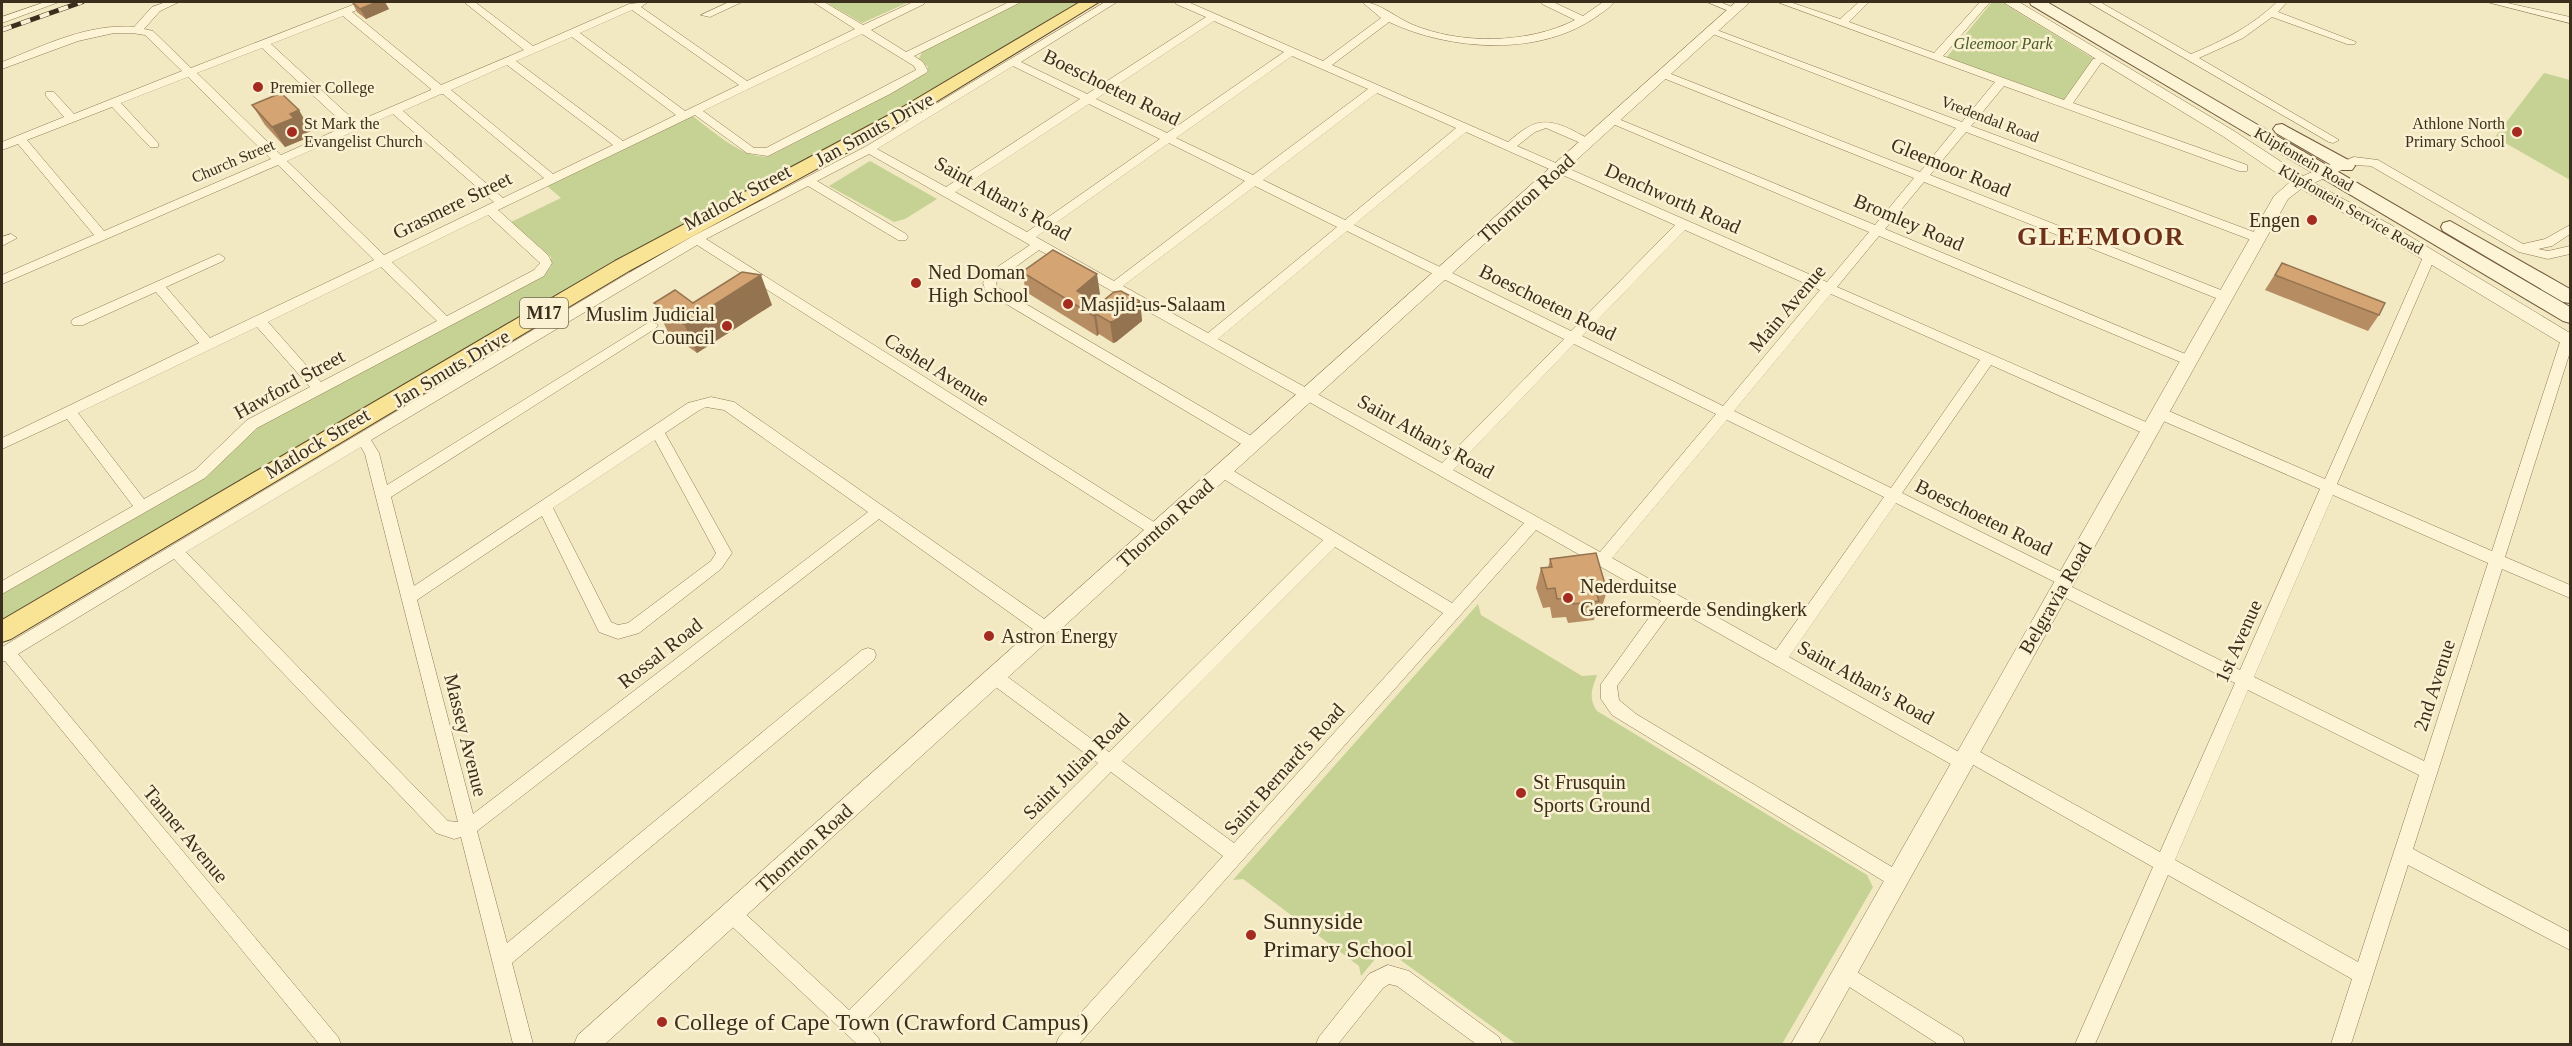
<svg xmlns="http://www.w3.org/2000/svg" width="2572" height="1046" font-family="'Times New Roman',serif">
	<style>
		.green { fill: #c5d294 }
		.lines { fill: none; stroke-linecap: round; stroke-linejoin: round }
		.minor-casing { stroke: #8e7956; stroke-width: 1 }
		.tertiary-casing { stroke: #8e7956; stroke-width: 1 }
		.secondary-casing { stroke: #70593a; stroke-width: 2 }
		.primary-casing { stroke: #5b462b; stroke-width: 2 }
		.minor { fill: #fcf4d5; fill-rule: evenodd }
		.tertiary { fill: #fcf4d5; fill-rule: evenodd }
		.secondary { fill: #fcf4d5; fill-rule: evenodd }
		.primary { fill: #f9e395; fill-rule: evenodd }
		.rail-casing { stroke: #3c2e1c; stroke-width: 5 }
		.rail { stroke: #f9f1d1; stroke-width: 4; stroke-dasharray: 10; stroke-linecap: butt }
		.wall { fill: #b68d63 }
		.shaded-wall { fill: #947350 }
		.building { fill: #d4a473; stroke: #947350; stroke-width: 1.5 }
		.poi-dot { fill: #a32b20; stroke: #f9f1d1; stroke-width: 2 }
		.labels { text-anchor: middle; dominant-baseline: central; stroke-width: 5; stroke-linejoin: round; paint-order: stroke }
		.far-park-label { font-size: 16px; font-style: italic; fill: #475b21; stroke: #f9f1d1 }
		.far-poi-label { font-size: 16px; fill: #3c2e1c; stroke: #f9f1d1; text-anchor: start }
		.far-street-label { font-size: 16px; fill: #3c2e1c; stroke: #f9f1d1 }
		.shield { fill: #f9f1d1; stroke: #756852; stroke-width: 1.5 }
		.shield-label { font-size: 18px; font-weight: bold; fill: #3c2e1c }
		.street-label { font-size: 20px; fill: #3c2e1c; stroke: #f9f1d1 }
		.poi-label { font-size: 20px; fill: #3c2e1c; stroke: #f9f1d1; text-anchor: start }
		.near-poi-label { font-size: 24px; fill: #3c2e1c; stroke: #f9f1d1; text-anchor: start }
		.district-label { font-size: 26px; font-weight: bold; letter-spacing: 1.5px; fill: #6d3117; stroke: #f9f1d1 }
	</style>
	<rect width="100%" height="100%" fill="#f2e8c1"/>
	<path class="green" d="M830 2H909L862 23 829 4Z
		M1022 2H1081L907 106 2 623V593L205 475 246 432 545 273 551 267V257L511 222 561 198 546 185 691 115C711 129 744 161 769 156L873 103 927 71 928 67 919 59 922 52Z
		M1992 2H2001L2094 59 2063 101 1946 58Z
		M2544 73 2570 80V180L2495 137Z
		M870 161 937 199 905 219 894 222 829 186Z
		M1478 604 1481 615 1582 676 1597 675C1592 689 1588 698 1597 711L1867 875 1873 887 1782 1044H1516L1384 948 1361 976 1359 966 1243 879 1233 880Z"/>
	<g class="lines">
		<defs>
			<path id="minor" d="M45 2H59L2 23V17Z
				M166 2H179L160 11 144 29 153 31 191 68 360 2H373L372 4 352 12 441 85 524 50 464 2H475L533 46 629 4 648 2 641 7 747 81 855 29 813 2H824L863 25 913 2H925L924 4 871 30 906 52 1009 2H1021L914 56 923 62 928 71 926 73 890 94 768 156 747 153 695 115 498 210 548 255 552 263 544 276 257 428 205 478 2 594V581L133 506 67 419 2 449V438L199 343 156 292 83 325H73L71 322 73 319 219 254 225 258 223 261 166 287 210 338 374 260 278 165 2 284V275L94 235 18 144 2 150V142L64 117 46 96V92H54L74 114 182 71 145 35 132 33H114L78 41 2 69V62C43 46 88 23 134 27L152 7ZM632 10 739 85 685 111 580 33ZM343 16 431 89V90L356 122 271 44ZM862 34 914 66 916 70 766 148H754L703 111ZM572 37 676 115 623 141 516 61ZM262 48 346 126 281 155 197 73ZM507 65 613 145 553 174 451 90ZM188 77 271 159 104 231 27 140 112 107 150 147H158V143L121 103ZM441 94H443L544 178 503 198 403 111ZM393 114 494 202 384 255 287 161ZM488 215 540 263 534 270 447 316 392 262ZM381 267 437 321 321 382 268 322ZM257 327 310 387 247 420 195 470 144 499 78 413Z
				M729 2H742L710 17 701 15Z
				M1105 2H1117L1021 62 1087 94 1206 17 1176 4 1175 2H1188L1323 61 1381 18 1362 2C1379 2 1395 17 1411 24 1460 45 1528 44 1575 20L1542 4 1541 2H1553L1583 16 1603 2H1614C1610 8 1600 14 1593 19 1535 57 1449 50 1389 22L1332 65 1508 142C1531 122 1543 116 1572 130 1579 134 1587 137 1593 142L1591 144H1583L1546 128 1535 132 1517 146 1827 282 1869 232 1608 122V118H1616L1875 225 1914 178 1658 76V72H1666L1920 172 1956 128 1705 31 1710 28 1714 29 1962 122 1995 82 1777 2H1790L1840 19 1859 2H1869L1849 22 1934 53 1980 2H1990L1943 56 2064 100 2093 59 2107 56V60L2101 63 2073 103 2247 165V171H2239L2004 86 1971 126 2262 235 2264 238 2262 241H2254L1966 132 1930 175 2231 294 2233 297 2231 300H2221L1924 182 1885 229 2195 358 2197 361 2195 364H2185L1879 236 1837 287 2155 426 2157 430 2155 434H2145L1991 365 1902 493 2070 576 2073 580 2068 585 2240 670 2320 489 2154 417 2152 413 2154 409H2164L2325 479 2424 255 2426 252H2434L2436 255 2337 484 2492 551 2561 339 2563 336 2570 335V352L2505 557 2570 585V598L2502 569 2413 849 2570 932V950L2408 865 2351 1044H2331L2352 979 2168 875 2095 1044H2075L2153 867 1970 763 1968 767 1962 769 1956 767 1674 608 1617 686 1619 700 1636 714 1902 873 1905 879 1902 885 1896 887 1890 885 1612 715 1601 699V684L1661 601 1536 530 1079 1044H1056L1059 1037 1223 856 1111 772 863 1023 878 1037 881 1044H857L724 919 722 913 724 907 731 904 738 907 849 1010 1098 763 989 682 987 677 989 672 995 670 1001 672 1109 752 1323 540 1217 475 1215 471 1217 467H1227L1452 603 1524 523 1039 250 1000 278 996 283 997 287 1258 440 1260 444 1253 449 1248 448 986 292 983 283 990 272 1030 245 869 154 817 181 906 234 908 237 906 240H898L808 186 706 239 1162 527 1165 531 1162 535H1152L697 245 371 440 379 453 387 485 651 321 658 325 656 328 391 497 414 586 688 403 711 397 734 402 1053 625 1055 630 1053 635 1047 636 1041 635 879 519 477 831 507 943 862 650 868 648 874 650 876 655 874 660 512 963 533 1044H513L461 837 454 839 436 833 174 559 18 654 338 1037 341 1044H319L5 661H2V647L622 277 693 236 865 147ZM1214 21 1284 52 1167 133 1096 99ZM1292 56 1368 89 1253 175 1176 138ZM1013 66 1080 99 946 187 877 149ZM1377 93 1456 128 1345 220 1263 180ZM1089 104 1160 139 1027 232 955 192ZM1466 132 1675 225 1571 331 1354 225ZM1169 143 1245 181 1114 281 1036 237ZM1255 186 1337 227 1208 333 1123 286ZM1685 230 1820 290 1723 406 1582 336ZM1347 231 1564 339 1442 463 1218 339ZM1831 294 1980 360 1891 488 1734 411ZM1574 344 1716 414 1600 552 1453 470ZM706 407 724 410 868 512 473 814 417 600 542 516 599 632 618 639 639 633 721 569 732 553 665 433 698 411ZM1727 420 1884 497 1776 650 1612 558ZM655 440 716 553 711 561 628 623 618 625 611 622 553 508ZM361 447 365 454 458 822 448 821 186 552ZM2333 495 2488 563 2424 761 2254 677ZM1896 503 2057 583 2052 588 2054 592 2235 683 2160 852 1973 748 1967 746 1961 748 1959 752 1789 657ZM1335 547 1443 613 1234 843 1122 761ZM2248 690 2419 775 2358 962 2175 860Z
				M1707 2H1720L1739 10 1734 13Z
				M2088 2H2100L2191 54C2223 41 2252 26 2277 2H2287L2278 12 2356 42 2355 44H2347L2272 17 2243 38 2199 58 2339 140 2333 143 2329 142Z
				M2487 2H2503L2570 17V23Z
				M2354 157 2378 160 2523 244 2545 239 2570 225V234L2552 246 2538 249 2548 251 2570 246V254L2548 259 2519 252 2371 166 2354 165 2343 168 2337 164Z
				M11 234 17 238 2 246V237Z
				M1844 964 1962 1037 1965 1044H1938L1837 979 1835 973 1837 967Z
				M1388 965 1409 971 1499 1037 1502 1044H1476L1397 986 1389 984 1383 988 1338 1044H1316L1319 1037 1369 974Z"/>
			<path id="tertiary" d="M1736 2H1750L605 1044H574L578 1035Z
				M2003 2H2019L2234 131 2303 176 2338 161H2348L2351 164 2348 167 2314 183 2391 225 2570 333V347L2564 345 2379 233 2301 189 2288 199 1818 1044H1791L2274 196 2290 182 2224 137Z"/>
			<path id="secondary" d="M2030 2H2047L2570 307V323L2563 321 2031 5Z
				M2282 124 2352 162 2355 166 2352 170H2340L2276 133 2273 129 2276 125Z
				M2450 221 2570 289V303L2563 302 2443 231 2441 227 2443 223Z"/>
			<path id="primary" d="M1080 2H1099L903 122 629 271 11 639 2 642V620L615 261 891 114Z"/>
		</defs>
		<use href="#minor" class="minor-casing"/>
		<use href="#tertiary" class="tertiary-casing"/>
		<use href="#secondary" class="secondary-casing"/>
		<use href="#primary" class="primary-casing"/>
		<use href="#minor" class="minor"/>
		<use href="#tertiary" class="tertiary"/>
		<use href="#secondary" class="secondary"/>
		<use href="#primary" class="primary"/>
		<defs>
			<path id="rail" d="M2 30 82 2"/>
		</defs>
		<use href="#rail" class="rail-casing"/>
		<use href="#rail" class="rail"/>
	</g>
	<path class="wall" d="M352 2 389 9 366 19 357 12Z
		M252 105 311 131 304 134 307 138 285 147 265 125Z
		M2282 263 2379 315 2368 331 2265 290Z
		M1022 272 1100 294 1093 300 1099 304 1140 301 1142 321 1116 342 1113 343 1099 334 1097 336 1026 292Z
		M654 303H693L772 305 697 353 668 332Z
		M1550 559 1607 591 1601 610H1596L1594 620 1568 623 1566 617 1552 618 1550 607 1543 608 1536 588 1541 568H1548Z"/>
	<path class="shaded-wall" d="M377 2H385L389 9 366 19 360 9Z
		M299 110 311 131 304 134 307 138 285 147 272 127 290 114Z
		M1097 274 1100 294 1083 309 1077 291Z
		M761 275 772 305 697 353 684 324Z
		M1140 301 1142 321 1116 342 1113 343 1110 322Z
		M1096 314 1099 334 1097 336 1094 316Z"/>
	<path class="building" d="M352 2H377L360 9Z
		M281 93 299 110 290 114 294 118 272 127 252 105Z
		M1053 250 1097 274 1077 291 1099 304 1114 292 1121 291 1140 301 1114 321 1110 322 1096 314 1094 316 1022 272Z
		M2282 263 2385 303 2379 315 2275 275Z
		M742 272 761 275 684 324 654 303 675 290 693 303Z
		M1596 553 1607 591 1596 592 1599 601 1573 604 1571 598 1557 599 1555 588 1547 589 1541 568 1552 567 1550 559Z"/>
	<g class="poi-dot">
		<circle cx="258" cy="87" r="6"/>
		<circle cx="292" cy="132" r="6"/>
		<circle cx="2517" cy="132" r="6"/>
		<circle cx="2312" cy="220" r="6"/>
		<circle cx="916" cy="283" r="6"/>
		<circle cx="1068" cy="304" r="6"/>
		<circle cx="727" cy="326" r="6"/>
		<circle cx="1568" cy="598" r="6"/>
		<circle cx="989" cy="636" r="6"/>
		<circle cx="1521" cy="793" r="6"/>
		<circle cx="1251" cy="935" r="6"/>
		<circle cx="662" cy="1022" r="6"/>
	</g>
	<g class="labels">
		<g class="far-park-label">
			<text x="2003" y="43">Gleemoor Park</text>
		</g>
		<g class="far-poi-label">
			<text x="270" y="87">Premier College</text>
			<text x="304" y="123">St Mark the<tspan x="304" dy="18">Evangelist Church</tspan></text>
			<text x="2505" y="123" text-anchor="end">Athlone North<tspan x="2505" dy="18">Primary School</tspan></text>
		</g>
		<g class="far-street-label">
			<text transform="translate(1990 119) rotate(21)">Vredendal Road</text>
			<text transform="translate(2304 159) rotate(30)">Klipfontein Road</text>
			<text transform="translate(233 161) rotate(-23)">Church Street</text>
			<text transform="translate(2351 209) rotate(30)">Klipfontein Service Road</text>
		</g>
		<rect class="shield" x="520" y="298" width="48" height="30" rx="4.5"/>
		<g class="shield-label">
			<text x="544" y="313">M17</text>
		</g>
		<g class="street-label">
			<text transform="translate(1112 87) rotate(26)">Boeschoeten Road</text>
			<text transform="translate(874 129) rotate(-29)">Jan Smuts Drive</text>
			<text transform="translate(1951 167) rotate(22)">Gleemoor Road</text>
			<text transform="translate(737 197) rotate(-28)">Matlock Street</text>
			<text transform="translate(1003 198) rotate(29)">Saint Athan's Road</text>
			<text transform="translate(1526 198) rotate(-42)">Thornton Road</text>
			<text transform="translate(1673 198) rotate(24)">Denchworth Road</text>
			<text transform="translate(452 205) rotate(-26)">Grasmere Street</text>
			<text transform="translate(1909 222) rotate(23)">Bromley Road</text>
			<text transform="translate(1548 302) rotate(26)">Boeschoeten Road</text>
			<text transform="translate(1787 308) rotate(-50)">Main Avenue</text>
			<text transform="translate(451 368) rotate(-31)">Jan Smuts Drive</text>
			<text transform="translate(937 369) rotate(32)">Cashel Avenue</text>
			<text transform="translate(289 384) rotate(-29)">Hawford Street</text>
			<text transform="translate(1426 436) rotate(29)">Saint Athan's Road</text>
			<text transform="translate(317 443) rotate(-31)">Matlock Street</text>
			<text transform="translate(1984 517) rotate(26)">Boeschoeten Road</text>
			<text transform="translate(1165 523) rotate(-42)">Thornton Road</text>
			<text transform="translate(2055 598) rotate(-60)">Belgravia Road</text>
			<text transform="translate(2238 641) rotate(-66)">1st Avenue</text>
			<text transform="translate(660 653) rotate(-38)">Rossal Road</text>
			<text transform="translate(1866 682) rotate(29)">Saint Athan's Road</text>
			<text transform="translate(2434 685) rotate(-72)">2nd Avenue</text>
			<text transform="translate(466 735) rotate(76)">Massey Avenue</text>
			<text transform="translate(1076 766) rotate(-45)">Saint Julian Road</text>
			<text transform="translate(1284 769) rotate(-48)">Saint Bernard's Road</text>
			<text transform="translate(186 834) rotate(50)">Tanner Avenue</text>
			<text transform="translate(804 848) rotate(-42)">Thornton Road</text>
		</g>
		<g class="poi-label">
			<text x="2300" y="220" text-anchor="end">Engen</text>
			<text x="928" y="272">Ned Doman<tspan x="928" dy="23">High School</tspan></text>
			<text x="1080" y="304">Masjid-us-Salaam</text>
			<text x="715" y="314" text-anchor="end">Muslim Judicial<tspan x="715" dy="23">Council</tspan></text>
			<text x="1580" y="586">Nederduitse<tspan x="1580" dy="23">Gereformeerde Sendingkerk</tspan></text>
			<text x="1001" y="636">Astron Energy</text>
			<text x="1533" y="782">St Frusquin<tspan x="1533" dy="23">Sports Ground</tspan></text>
		</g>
		<g class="near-poi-label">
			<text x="1263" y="921">Sunnyside<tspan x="1263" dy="28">Primary School</tspan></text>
			<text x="674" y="1022">College of Cape Town (Crawford Campus)</text>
		</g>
		<g class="district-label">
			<text x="2101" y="236">GLEEMOOR</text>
		</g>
	</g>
	<rect width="2572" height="1046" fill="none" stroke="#3c2e1c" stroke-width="6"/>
</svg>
